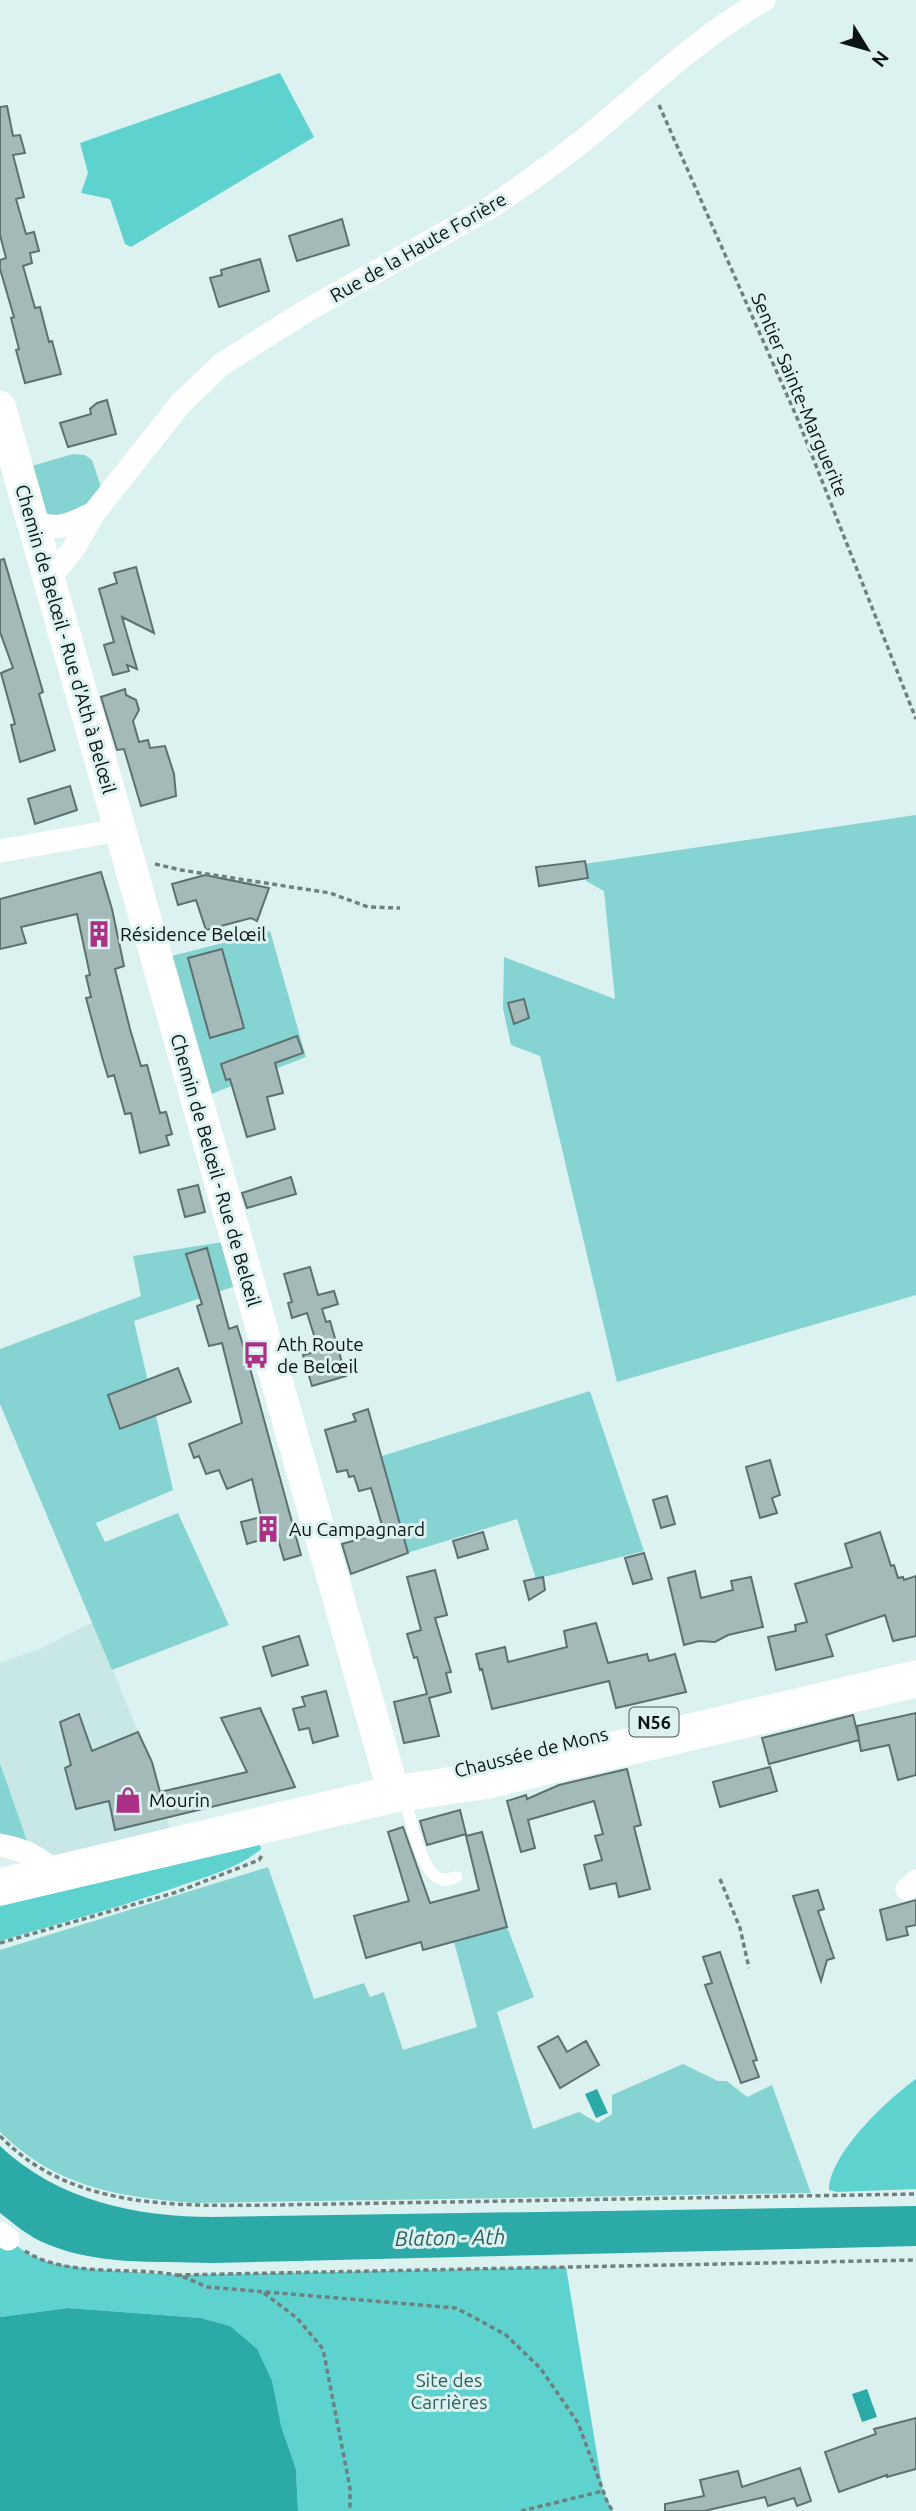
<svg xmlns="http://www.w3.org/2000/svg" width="916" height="2511" font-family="Ubuntu,sans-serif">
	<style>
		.built { fill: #c7e8e6 }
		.green { fill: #86d4d1 }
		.forest { fill: #5dd2cf }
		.water { fill: #2baaa7 }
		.building { fill: #a4bab9; stroke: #5d7170; stroke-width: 2 }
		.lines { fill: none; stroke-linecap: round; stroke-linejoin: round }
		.path { stroke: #70807f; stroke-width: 3.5; stroke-dasharray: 5 3.5; stroke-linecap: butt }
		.lane { stroke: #fff; stroke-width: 12 }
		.street { stroke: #fff; stroke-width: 23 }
		.secondary { stroke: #fff; stroke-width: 32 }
		.primary { stroke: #fff; stroke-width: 37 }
		.labels { text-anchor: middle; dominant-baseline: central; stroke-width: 6; stroke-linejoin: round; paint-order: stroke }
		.shield { fill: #dbf2f0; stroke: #495655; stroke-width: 2 }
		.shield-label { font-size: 18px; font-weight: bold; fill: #0b1313 }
		.street-label { font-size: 19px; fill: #0b1313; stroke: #dbf2f0 }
		.poi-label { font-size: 19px; fill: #0b1313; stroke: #dbf2f0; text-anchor: start }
		.park-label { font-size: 19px; fill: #2d5f5d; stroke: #dbf2f0 }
		.water-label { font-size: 21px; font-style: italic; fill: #2c5e5c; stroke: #dbf2f0 }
	</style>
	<rect width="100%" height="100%" fill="#dbf2f0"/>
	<path class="built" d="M93 1622 138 1732 152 1762 170 1829 51 1856 28 1844 0 1764V1663L40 1649Z"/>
	<path class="green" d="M73 454 85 455 92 460 105 499 52 525 18 470Z
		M916 815V1295L617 1382 540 1056 511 1045 503 1009 504 957 615 999 604 891 586 881 584 864Z
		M270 931 306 1057 196 1100 156 960Z
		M236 1240 247 1282 134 1321 173 1490 96 1523 105 1542 178 1513 229 1625 112 1670 0 1404V1349L141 1296 133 1256Z
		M590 1391 644 1551 536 1579 517 1519 407 1553 382 1456Z
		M0 1764 3 1772 28 1844 0 1838Z
		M268 1867 314 1999 364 1983 370 1997 384 1992 403 2050 477 2027 454 1942 507 1927 534 1997 497 2012 533 2129 579 2112 598 2123 612 2114V2095L683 2064 718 2081H727L747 2097 772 2085 811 2193 194 2203C118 2197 56 2187 0 2132V1950Z"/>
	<path class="forest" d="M280 73 314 137 131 247 125 244 110 199 81 193 88 173 80 143Z
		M260 1845 261 1849C241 1866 212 1875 188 1883 126 1906 63 1922 0 1941V1906Z
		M916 2079V2189L837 2192 829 2190C830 2153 887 2100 916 2079Z
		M2 2235 28 2254 51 2263 89 2269 177 2275 566 2267 603 2491 613 2511H298L296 2469 281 2426 230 2326 201 2318 68 2308 0 2317V2236Z"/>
	<path class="water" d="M597 2089 608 2113 596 2118 585 2094Z
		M0 2146C57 2200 135 2217 213 2217L916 2206V2246L212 2263C156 2261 93 2266 40 2241 26 2234 13 2223 0 2213Z
		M68 2308 201 2318 230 2326 257 2349 272 2381 281 2426 296 2469 298 2511H0V2317Z
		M867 2389 877 2417 862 2422 852 2394Z"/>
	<path class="building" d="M7 106 13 136 20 135 25 153 13 155 24 197 16 199 26 234 34 232 39 251 30 253 32 263 23 266 35 308 40 307 49 342 52 341 61 374 25 383 16 350 19 349 11 318 14 317 0 269V260L6 258 0 235V107Z
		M342 219 349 245 297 261 289 236Z
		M260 259 269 291 219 307 210 278 222 275 221 270Z
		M107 400 116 434 68 447 60 423 91 414 90 409 97 403Z
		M4 559 43 692 39 694 55 750 20 762 11 725 15 724 1 673 13 668 0 632V560Z
		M136 567 154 633 122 617 137 669 127 665 129 671 113 675 104 645 114 642 99 589 117 583 114 573Z
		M125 689 126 695 136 700 139 710 133 721 139 742 148 740 150 748 165 746 174 774 176 796 141 806 124 749 117 750 101 697Z
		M70 786 77 810 35 824 28 799Z
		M585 861 588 878 539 886 536 867Z
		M101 872 112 909 124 966 115 969 130 1029 141 1066 147 1065 160 1113 166 1112 172 1134 166 1136 169 1145 140 1153 131 1113 125 1114 114 1075 108 1077 102 1057 86 998 91 997 86 976 90 975 77 914 21 927 26 943 0 949V899Z
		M205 875 269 888 257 921 251 918 206 930 196 900 178 905 172 884Z
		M222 949 244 1028 210 1038 188 958Z
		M524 999 529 1018 514 1024 508 1003Z
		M297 1036 303 1053 275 1063 283 1093 267 1097 275 1129 247 1137 230 1079 226 1080 221 1064Z
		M291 1177 296 1194 247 1208 242 1193Z
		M198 1185 205 1212 185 1217 178 1190Z
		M207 1248 229 1329 237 1326 248 1361 301 1555 284 1560 277 1535 247 1544 241 1522 261 1517 252 1479 227 1489 219 1470 206 1474 199 1456 194 1458 189 1444 242 1423 222 1343 209 1346 197 1306 202 1304 186 1254Z
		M310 1267 318 1295 334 1291 338 1304 322 1309 326 1322 330 1321 346 1376 312 1386 303 1355 319 1351 307 1313 292 1318 288 1303 292 1302 284 1274Z
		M178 1368 191 1402 120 1429 108 1395Z
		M368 1409 408 1553 351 1574 342 1544 384 1532 371 1488 359 1491 354 1476 349 1477 347 1470 337 1472 325 1430 356 1421 353 1414Z
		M770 1460 780 1495 772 1498 777 1513 760 1518 746 1467Z
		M667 1496 675 1524 661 1528 653 1500Z
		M483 1532 488 1549 458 1558 453 1541Z
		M880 1532 891 1566 894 1565 898 1578 903 1577 904 1580 916 1576V1636L893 1641 885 1615 826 1635 833 1656 776 1670 768 1637 796 1631 795 1625 807 1622 795 1584 852 1567 845 1544Z
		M644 1553 652 1579 633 1584 625 1558Z
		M435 1570 447 1615 435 1618 451 1672 446 1673 451 1692 429 1698 439 1736 404 1743 394 1702 427 1694 417 1657 414 1658 407 1634 421 1630 407 1577Z
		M695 1571 701 1598 733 1590 731 1581 751 1577 763 1627 728 1635 715 1642 699 1641 684 1645 668 1578Z
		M543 1577 545 1590 529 1600 524 1581Z
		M596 1623 608 1663 647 1654 649 1661 675 1654 686 1692 616 1708 609 1681 492 1709 482 1669 480 1670 476 1654 505 1647 508 1662 567 1647 564 1631Z
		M299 1636 308 1665 272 1676 263 1647Z
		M326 1691 338 1736 313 1743 309 1728 299 1730 293 1709 305 1706 302 1697Z
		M260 1708 295 1787 115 1830 109 1801 76 1809 65 1768 71 1765 60 1722 79 1714 92 1751 138 1732 152 1762 160 1792 247 1772 221 1718Z
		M916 1713V1775L898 1780 889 1745 861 1751 859 1740 769 1764 762 1738 853 1715 859 1739 857 1726Z
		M770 1767 777 1791 720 1807 713 1782Z
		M627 1769 641 1825 634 1827 650 1889 619 1897 616 1883 590 1889 584 1865 602 1860 595 1836 603 1834 594 1801 528 1820 535 1848 521 1852 507 1801 526 1795 527 1799 559 1785Z
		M460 1810 466 1834 427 1845 420 1821Z
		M403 1827 430 1903 479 1890 466 1836 482 1832 507 1927 423 1950 421 1942 366 1958 354 1916 409 1901 388 1832Z
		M818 1890 824 1909 818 1911 834 1958 827 1960 821 1981 793 1896Z
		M916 1900V1925L906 1927 908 1935 887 1940 880 1910Z
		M720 1952 757 2060 753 2061 759 2077 741 2083 705 1985 712 1983 703 1957Z
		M558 2036 567 2052 586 2041 599 2065 560 2088 538 2047Z
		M916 2418V2469L887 2477V2475L839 2492 825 2452 876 2434 874 2429Z
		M800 2468 811 2501 797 2506 794 2498 768 2506 765 2497 704 2511H665V2504L704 2496 700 2480 738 2471 742 2487Z"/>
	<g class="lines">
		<path class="path" d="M659 105 798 420 916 719
			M155 864 181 870 330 893 368 907 400 908
			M720 1879 740 1928 749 1968
			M0 1943 177 1892 259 1860 263 1854
			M0 2136C71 2210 178 2206 273 2205L916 2194
			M25 2251C67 2278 129 2266 176 2275 186 2277 197 2283 207 2287L456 2308 477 2319 506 2335 541 2369 578 2423 608 2504 613 2511
			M177 2275 916 2260
			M264 2293 297 2318 323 2349 350 2488V2511
			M521 2511 603 2491"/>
		<path class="lane" d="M405 1796C409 1814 421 1879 445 1880 448 1880 452 1878 456 1877"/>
		<path class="street" d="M94 513 181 403 222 364 306 311 491 207C527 183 562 158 595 131 650 85 702 35 764 0
			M33 521C59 532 70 524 94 513L72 551 49 578
			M0 851 119 830
			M0 1845C24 1849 39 1857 57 1874
			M907 1889 916 1881
			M0 2233 8 2239"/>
		<path class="secondary" d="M0 407 394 1794"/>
		<path class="primary" d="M0 1887 394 1794 483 1781 916 1679"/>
	</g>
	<defs>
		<symbol id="building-bare" viewBox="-9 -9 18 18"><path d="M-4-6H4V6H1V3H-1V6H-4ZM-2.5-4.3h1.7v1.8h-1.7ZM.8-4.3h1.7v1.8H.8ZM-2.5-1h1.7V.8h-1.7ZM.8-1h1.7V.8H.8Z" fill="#aa3186" stroke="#dbf2f0" stroke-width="2.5" paint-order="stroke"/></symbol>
		<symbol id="bus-bare" viewBox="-9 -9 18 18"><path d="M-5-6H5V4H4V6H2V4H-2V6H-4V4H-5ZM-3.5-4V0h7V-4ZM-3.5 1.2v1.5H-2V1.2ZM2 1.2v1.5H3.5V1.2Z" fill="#aa3186" stroke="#dbf2f0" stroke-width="2.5" paint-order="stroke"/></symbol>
		<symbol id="shop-bare" viewBox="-9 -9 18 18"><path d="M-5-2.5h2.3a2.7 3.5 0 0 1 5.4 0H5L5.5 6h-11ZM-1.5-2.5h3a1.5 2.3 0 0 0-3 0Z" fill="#aa3186" stroke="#dbf2f0" stroke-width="2.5" paint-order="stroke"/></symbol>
	</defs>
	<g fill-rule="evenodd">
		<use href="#building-bare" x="80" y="915" width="38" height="38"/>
		<use href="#bus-bare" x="237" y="1336" width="38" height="38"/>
		<use href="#building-bare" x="249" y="1510" width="38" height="38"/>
		<use href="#shop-bare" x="109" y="1781" width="38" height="38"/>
	</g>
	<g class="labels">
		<rect class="shield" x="629.5" y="1707.5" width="49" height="29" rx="5"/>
		<g class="shield-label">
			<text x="654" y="1722">N56</text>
		</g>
		<g class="street-label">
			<text transform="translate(418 247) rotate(-30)">Rue de la Haute Forière</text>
			<text transform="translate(800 395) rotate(67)">Sentier Sainte-Marguerite</text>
			<text transform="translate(66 639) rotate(74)">Chemin de Belœil - Rue d'Ath à Belœil</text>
			<text transform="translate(216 1170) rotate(74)">Chemin de Belœil - Rue de Belœil</text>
			<text transform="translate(531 1752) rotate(-14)">Chaussée de Mons</text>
		</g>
		<g class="poi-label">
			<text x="120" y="934">Résidence Belœil</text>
			<text x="277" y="1344">Ath Route<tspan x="277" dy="22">de Belœil</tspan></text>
			<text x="289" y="1529">Au Campagnard</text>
			<text x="149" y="1800">Mourin</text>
		</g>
		<g class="park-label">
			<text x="449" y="2380">Site des<tspan x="449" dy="22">Carrières</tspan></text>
		</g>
		<g class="water-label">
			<text transform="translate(450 2237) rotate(-1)">Blaton - Ath</text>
		</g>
	</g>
	<g transform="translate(867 49) rotate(127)" stroke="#dbf2f0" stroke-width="5" paint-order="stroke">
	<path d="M0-5L12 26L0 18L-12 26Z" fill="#0b1313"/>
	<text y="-10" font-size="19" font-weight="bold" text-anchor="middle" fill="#0b1313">N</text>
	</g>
</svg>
